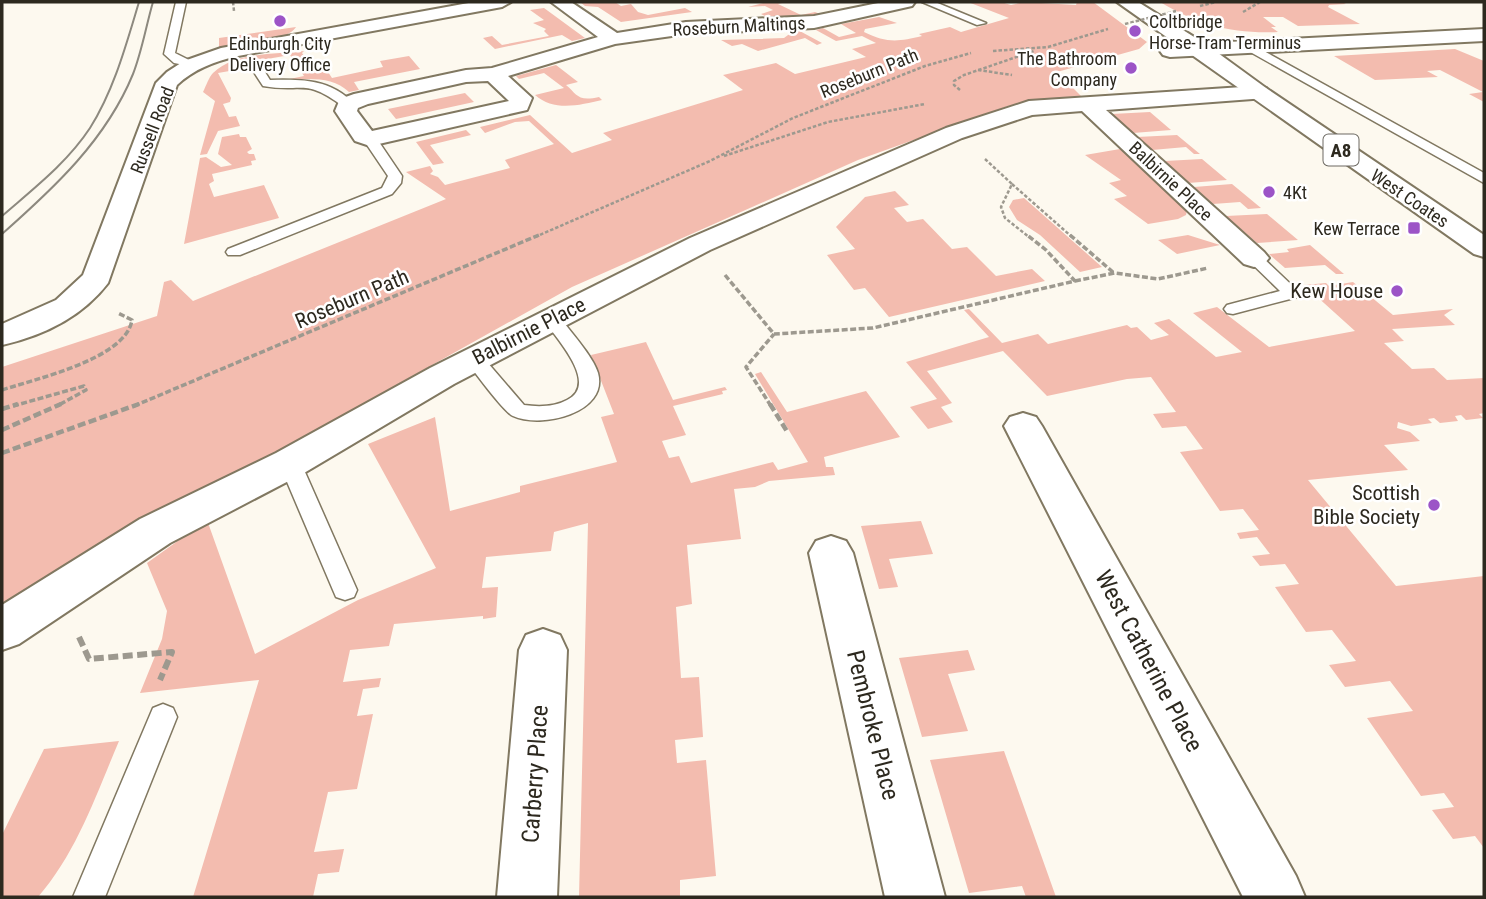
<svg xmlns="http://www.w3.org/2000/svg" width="1486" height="899" font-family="'Roboto Condensed',sans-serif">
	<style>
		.green { fill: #f3bcaf }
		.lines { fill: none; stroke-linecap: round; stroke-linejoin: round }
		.lane-casing { stroke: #817861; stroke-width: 3 }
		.street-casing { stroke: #817861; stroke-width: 4 }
		.primary-casing { stroke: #817861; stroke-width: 4 }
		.path-far3 { stroke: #9d998f; stroke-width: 2.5; stroke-dasharray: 3.5 2; stroke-linecap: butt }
		.path-far2 { stroke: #9d998f; stroke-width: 3.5; stroke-dasharray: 6 2.5; stroke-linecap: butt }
		.path-far1 { stroke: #9d998f; stroke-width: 4.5; stroke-dasharray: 8 3.5; stroke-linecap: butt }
		.path { stroke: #9d998f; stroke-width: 6; stroke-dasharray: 10 4.5; stroke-linecap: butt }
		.lane { fill: #fff; fill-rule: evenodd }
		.street { fill: #fff; fill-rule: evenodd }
		.primary { fill: #fff; fill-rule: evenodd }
		.tram { stroke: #8d897f; stroke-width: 2 }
		.path-bridge { stroke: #9d998f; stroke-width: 2.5; stroke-dasharray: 3.5 2; stroke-linecap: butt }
		.poi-dot { fill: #9c54c7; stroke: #fff; stroke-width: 2.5 }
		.labels { text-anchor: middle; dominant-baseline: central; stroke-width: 5; stroke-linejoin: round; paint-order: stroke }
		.far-poi-label { font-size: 18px; fill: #2d291f; stroke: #fff; text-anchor: start }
		.far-street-label { font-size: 18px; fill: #2d291f; stroke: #fff }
		.shield { fill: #fff; stroke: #6c6962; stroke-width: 2 }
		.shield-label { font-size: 19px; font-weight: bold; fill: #2d291f }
		.poi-label { font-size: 21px; fill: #2d291f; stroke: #fff; text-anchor: end }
		.street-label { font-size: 21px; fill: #2d291f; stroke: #fff }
		.near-street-label { font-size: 24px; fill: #2d291f; stroke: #fff }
	</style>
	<rect width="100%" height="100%" fill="#fdf9ef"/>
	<path class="green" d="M580 2H615L621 6 631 4 638 12 648 15 685 8 692 12 621 22 598 7 585 6Z
		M767 2H786L778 4 801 15 815 12 823 15 767 17 761 14 773 10 765 6 748 7Z
		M968 2H1001L1011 5 1024 2 1076 5 1077 2H1093L1147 42 1139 49 1057 72 1083 98 1008 106 858 160 572 287 92 555 2 611V367L157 316 164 282 171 280 193 301 446 199 406 172 430 166 433 171 430 174 438 177 445 185 510 168 505 160 554 144 529 121 515 122 485 133 480 127 530 115 572 153 612 140 603 133 743 90 723 75 776 63 795 74 866 57 852 49 876 43 862 36 836 41 816 30 823 28 839 37 856 33 841 24 879 17 897 23 865 29 864 32C886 43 898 42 922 36L919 34 950 27 961 32 1009 18Z
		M1160 2H1342L1346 4 1329 5 1328 7 1360 24 1298 26 1283 17H1263L1276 27H1271L1278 32C1233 34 1198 25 1160 2Z
		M544 8 585 38 572 41 562 35 495 49 483 38 492 36 502 45 549 36 544 31 546 29 533 23 544 20 530 10Z
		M296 27C287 42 238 45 219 48V38Z
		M796 29 822 43 817 45 805 38 758 51 742 44 732 46 721 40 784 38Z
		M1455 49 1484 61V102L1469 94 1483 92 1440 70 1427 71 1438 77 1375 80 1334 56Z
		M304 51 302 53 311 65 323 63 326 67 323 72H328L332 78 383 67 380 61 409 56 420 69 354 82 359 90 349 92C331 75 303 79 280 81L304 76 290 55 244 63 241 69 218 73 231 98 230 102 223 104 229 117 236 116 240 126 218 131 207 154 200 155 215 101 203 92C206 86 209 77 213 73 236 51 276 55 304 51Z
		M556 65 578 82 566 85C577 94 577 102 599 97L602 100C580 105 554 112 535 95L564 88 544 73 519 79 516 76Z
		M465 93 474 102 396 119 388 109Z
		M1150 112 1171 130 1133 133 1112 114Z
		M466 130 471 135 430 145 444 163 433 165 416 142Z
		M239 134 240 137H246L252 149 247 152 249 154H254L256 160 251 161 252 165 212 174 214 181 209 184 214 197 264 185 279 218 184 244 200 158 206 157 221 167 232 165 218 154 222 137Z
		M1177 135 1200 154H1194L1186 147 1152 150 1137 137Z
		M1120 149 1183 204 1187 210 1186 215 1178 219 1148 224 1114 199 1127 196 1109 183 1121 180 1085 155Z
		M1202 159 1227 180 1188 183 1165 161Z
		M1232 184 1261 208 1248 209 1240 202 1213 204 1194 187Z
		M895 191 909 205 894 208 907 222 923 219 952 249 967 247 996 276 1032 269 1045 281 889 317 865 288 854 290 827 255 855 249 836 227 865 197Z
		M1024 198 1102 267 1080 272 1040 235 1017 220 1009 207 1013 200Z
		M1267 214 1298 240 1257 243 1226 216Z
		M1188 235 1220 245 1177 254 1158 240Z
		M1310 245 1344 274H1336L1325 265 1285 268 1269 254 1289 252 1287 249Z
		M1353 282 1393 315 1453 309 1444 315 1455 325 1392 329 1404 341 1384 343 1412 369 1434 368 1447 380 1484 378V413L1479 414 1483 418 1466 420 1461 415 1455 416 1458 421 1440 423 1434 418 1428 419 1432 423 1411 426 1398 422 1397 428 1410 432 1420 441 1384 445 1408 470 1308 480 1396 586 1484 576V848L1475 836 1453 839 1432 810 1454 807 1444 793 1421 796 1367 718 1413 711 1390 681 1345 687 1329 665 1356 661 1332 630 1306 632 1275 587 1299 584 1285 564 1260 566 1252 556 1270 554 1257 537 1240 539 1237 533 1259 530 1243 509 1220 511 1180 452 1203 449 1186 426 1162 428 1153 414 1176 412 1151 377 1127 379 1047 396 1003 351 927 371 952 403 941 407 953 422 928 429 910 407 937 399 906 362 989 337 964 310 969 309 1002 343 1038 334 1048 344 1127 325 1131 328 1137 327 1151 340 1169 335 1154 323 1169 319 1216 357 1242 352 1193 313 1217 307 1269 347 1355 331 1304 285 1326 283 1329 286Z
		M646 342 673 400 725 387 727 390 722 391 723 394 673 406 686 435 662 441 669 458 679 456 691 483 773 462 778 470 808 462 755 374 761 372 787 412 866 391 900 437 824 457 826 467H833L835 475 769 481 755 487 734 489 741 539 687 545 692 604 676 607 681 678 699 677 703 737 675 740 677 763 706 760 716 876 680 880V897H579L588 523 554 532 551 551 486 557 482 588 498 587 496 617 483 619V616L394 624 389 646 350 650 343 682 381 678 379 687 363 689 357 716 373 714 357 789 328 792 314 852 344 849 339 872 318 874 313 897H193L259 680 140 693 162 639 167 611 147 563 207 520 255 654 358 600 436 568 368 444 435 417 450 511 520 492V486L617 462 601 417 614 414 591 355Z
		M921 521 933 554 889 559 898 587 879 589 861 526Z
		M968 650 975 670 948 674 968 731 922 737 899 658Z
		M119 741C96 795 77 852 38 897H2V835L44 749Z
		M1004 751 1056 897H1026L1022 886 969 893 930 760Z"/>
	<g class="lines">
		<defs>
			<path id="lane" d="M176 2H186L175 53 195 63V67L174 63 164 54Z
				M922 2H935L986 23 977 25Z
				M1245 45H1253L1484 173V183L1245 49Z
				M250 61H258L270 80C302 79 331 79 354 104L344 107C304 77 303 93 263 86L248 63Z
				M370 135 375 136 402 176 401 183 392 194 240 255H228L226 252 228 249 382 188 388 176 363 139Z
				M1254 253 1260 255 1300 293 1298 297 1233 314 1227 313 1224 309 1227 305 1280 291 1246 258Z
				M552 314 558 315C569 330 593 356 598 373 609 413 541 429 513 416 504 412 472 369 465 359L474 353 481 355 524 405C538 407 554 407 567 400 600 384 556 338 543 319Z
				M290 455 298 458 301 463 357 590 354 597 345 600 336 597 333 590 279 463 282 458Z
				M163 704 173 708 177 717 105 897H73L153 708Z"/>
			<path id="street" d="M474 2H511L502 7 238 56C215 61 194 69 177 85L108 283C82 317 42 336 2 345V324L56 300 83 275 156 83 167 72 184 61 221 48Z
				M551 2H571L617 33 686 22 814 16 883 2H915L912 6 814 28 686 34 615 44 508 76 532 98 527 110 370 146 355 141 335 111 340 99 354 94 466 70 492 68 598 37ZM488 81 509 101 372 131 357 111 358 108 368 104 466 82Z
				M1484 29V41L1170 57 1163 55 1160 51 1163 47 1170 45Z
				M1258 86 1266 88 1269 93 1266 98 1106 110 1264 252 1269 258 1264 264 1254 267 1244 264 1082 111 1032 115 962 138 710 250 454 384 304 473 170 543 19 644 2 650V605L140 519 276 453 430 368 690 238 946 128 1029 101Z
				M1023 413 1036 417 1042 426 1296 876 1305 897H1243L1004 426 1010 417Z
				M831 536 846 541 853 553 945 897H885L809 553 816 541Z
				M543 629 560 635 567 650 557 897H497L519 650 526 635Z"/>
			<path id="primary" d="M1117 2H1138L1207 45 1266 88 1484 235V257L1474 254Z"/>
		</defs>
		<use href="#lane" class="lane-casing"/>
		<use href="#street" class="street-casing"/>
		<use href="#primary" class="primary-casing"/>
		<path class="path-far3" d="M233 2 234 11
			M1200 6 1216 2
			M1243 12 1260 2
			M993 51 1048 47 1108 29
			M978 70 1012 75
			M960 90 954 85V81L964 75 1034 51
			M724 156 828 122 925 104
			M985 159 1012 184 1001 207 1005 218 1029 237
			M1012 184 1072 237
			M535 237 710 161 793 118 925 66 971 53"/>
		<path class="path-far2" d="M1070 235 1114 273
			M725 275 774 334 873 328 1075 281 1046 250 1027 235
			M1075 281 1115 273 1158 279 1208 268
			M2 390C35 379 126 359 132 320L118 313
			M13 406 84 386 86 390 57 406
			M134 406 539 235
			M771 406 746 367 774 334"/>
		<path class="path-far1" d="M770 404 788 433
			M2 409 18 404
			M2 430 61 404
			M2 453 139 404"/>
		<path class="path" d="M79 637 89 659 172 652 160 680"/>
		<use href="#lane" class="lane"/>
		<use href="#street" class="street"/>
		<use href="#primary" class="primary"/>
		<path class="tram" d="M2 216C33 189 67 163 90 128 114 90 126 45 139 2
			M2 234C54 188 106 140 133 74 142 51 146 26 153 2"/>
		<path class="path-bridge" d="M1125 24 1176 11"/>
	</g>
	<g class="poi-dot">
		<circle cx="280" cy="21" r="7"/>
		<circle cx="1135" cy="31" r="7"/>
		<circle cx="1131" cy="68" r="7"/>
		<circle cx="1269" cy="192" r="7"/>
		<rect x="1407" y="221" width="14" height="14" rx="3.5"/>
		<circle cx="1397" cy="291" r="7"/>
		<circle cx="1434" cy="505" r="7"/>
	</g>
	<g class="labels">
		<g class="far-poi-label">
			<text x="1149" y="21">Coltbridge<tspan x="1149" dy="21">Horse-Tram Terminus</tspan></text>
			<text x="280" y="43" text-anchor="middle">Edinburgh City<tspan x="280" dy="21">Delivery Office</tspan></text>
			<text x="1117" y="58" text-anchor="end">The Bathroom<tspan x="1117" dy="21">Company</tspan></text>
			<text x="1283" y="192">4Kt</text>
			<text x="1400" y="228" text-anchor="end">Kew Terrace</text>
		</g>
		<g class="far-street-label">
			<text transform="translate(739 26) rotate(-3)">Roseburn Maltings</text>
			<text transform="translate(869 73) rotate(-22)">Roseburn Path</text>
			<text transform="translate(152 130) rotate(-69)">Russell Road</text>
			<text transform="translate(1171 181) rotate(43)">Balbirnie Place</text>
			<text transform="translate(1410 198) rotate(34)">West Coates</text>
		</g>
		<rect class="shield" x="1323.5" y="134.5" width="35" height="31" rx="5"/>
		<g class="shield-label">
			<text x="1341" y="150">A8</text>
		</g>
		<g class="poi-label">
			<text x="1383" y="291">Kew House</text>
			<text x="1420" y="493">Scottish<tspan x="1420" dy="24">Bible Society</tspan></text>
		</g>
		<g class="street-label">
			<text transform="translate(352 299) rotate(-23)">Roseburn Path</text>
			<text transform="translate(529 331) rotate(-27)">Balbirnie Place</text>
		</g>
		<g class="near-street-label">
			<text transform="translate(1149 661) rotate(62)">West Catherine Place</text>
			<text transform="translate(873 725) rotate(76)">Pembroke Place</text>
			<text transform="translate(535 774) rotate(-86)">Carberry Place</text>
		</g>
	</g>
	<rect width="1486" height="899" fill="none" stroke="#2d291f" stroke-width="7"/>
</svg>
